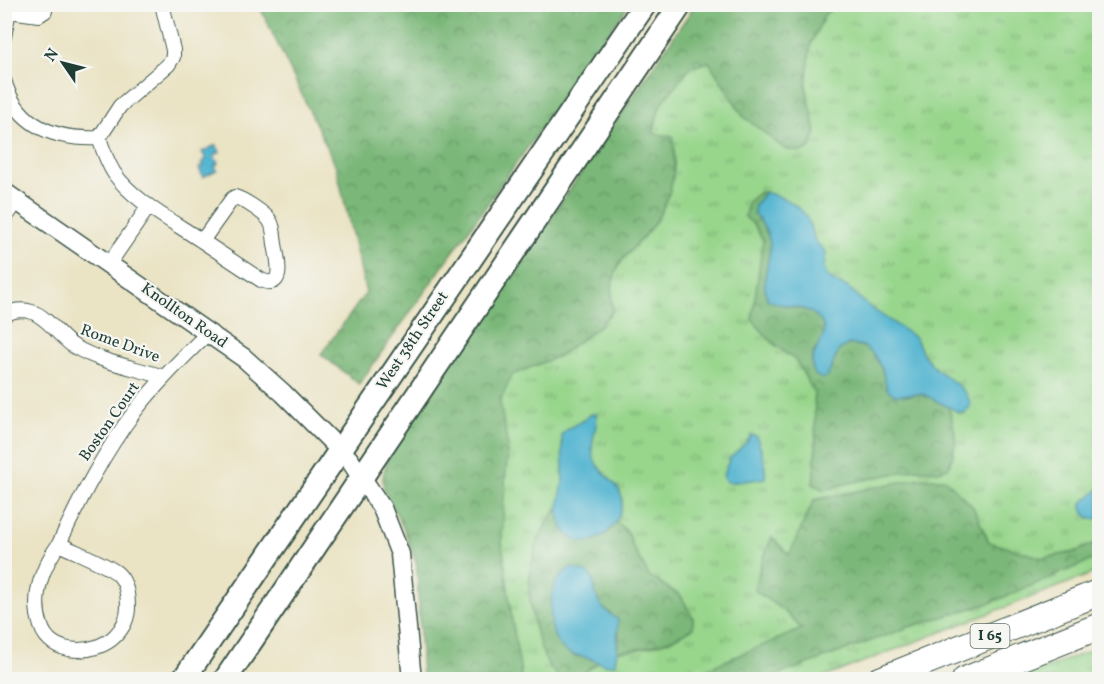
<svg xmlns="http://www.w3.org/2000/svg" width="1104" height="684" font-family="Vollkorn,serif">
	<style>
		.grass { fill: url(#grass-tufts); stroke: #5c8a60; stroke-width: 1.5 }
		.forest { fill: url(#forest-crowns); stroke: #4c7a56; stroke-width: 1.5 }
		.water { fill: #51b4d0; stroke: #387882; stroke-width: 1.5 }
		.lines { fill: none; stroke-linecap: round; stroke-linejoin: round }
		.minor-casing { stroke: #3d564a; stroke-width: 16 }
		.tertiary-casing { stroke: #3d564a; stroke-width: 21 }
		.primary-casing { stroke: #3d564a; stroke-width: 26 }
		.motorway-casing { stroke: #3d564a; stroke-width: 28 }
		.minor { stroke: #fff; stroke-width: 14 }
		.tertiary { stroke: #fff; stroke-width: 18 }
		.primary { stroke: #fff; stroke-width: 22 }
		.motorway { stroke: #fff; stroke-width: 26 }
		.labels { text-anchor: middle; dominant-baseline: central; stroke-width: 4.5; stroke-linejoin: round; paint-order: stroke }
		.shield { fill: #f6f6f2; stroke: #60746d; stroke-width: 1.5 }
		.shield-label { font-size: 15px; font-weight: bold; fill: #1f3d34 }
		.street-label { font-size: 16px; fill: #1f3d34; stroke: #f6f6f2 }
	</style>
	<defs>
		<pattern id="grass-tufts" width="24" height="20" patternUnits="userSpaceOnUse" patternTransform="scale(1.5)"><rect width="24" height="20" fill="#98d68c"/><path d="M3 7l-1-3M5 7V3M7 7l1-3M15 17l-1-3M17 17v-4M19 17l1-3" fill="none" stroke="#7baf73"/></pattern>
		<pattern id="forest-crowns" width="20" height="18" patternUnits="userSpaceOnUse" patternTransform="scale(1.5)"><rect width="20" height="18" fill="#7ab778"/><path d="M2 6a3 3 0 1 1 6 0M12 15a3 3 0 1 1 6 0" fill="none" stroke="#639663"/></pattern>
	</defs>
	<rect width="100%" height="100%" fill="#f6f6f2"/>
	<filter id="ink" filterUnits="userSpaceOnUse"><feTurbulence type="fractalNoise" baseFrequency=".0167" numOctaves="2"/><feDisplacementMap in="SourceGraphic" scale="12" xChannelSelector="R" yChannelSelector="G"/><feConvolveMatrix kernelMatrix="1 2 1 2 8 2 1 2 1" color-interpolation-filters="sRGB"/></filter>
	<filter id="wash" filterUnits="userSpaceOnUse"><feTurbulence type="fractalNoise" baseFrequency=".008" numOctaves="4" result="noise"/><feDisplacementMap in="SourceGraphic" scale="24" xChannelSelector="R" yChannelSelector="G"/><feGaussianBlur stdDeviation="1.35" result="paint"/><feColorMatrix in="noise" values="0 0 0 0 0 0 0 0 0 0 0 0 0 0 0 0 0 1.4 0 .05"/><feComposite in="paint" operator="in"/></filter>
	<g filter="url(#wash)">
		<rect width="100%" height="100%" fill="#eae3c4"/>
		<path class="grass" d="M695 5H1099V571L819 679H422L417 565 404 529 384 490 383 477Z
			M1099 647V679H1018Z"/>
		<path class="forest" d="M259 5H629L359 384 321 354 366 293 336 166Z
			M695 5H838L825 14 811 44 806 86 816 133 810 148 801 152 785 149 743 116 709 62 690 67 660 106 653 133 673 137C677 169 673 195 655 222 630 258 606 260 613 311L598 327 559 356 512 375 500 402 508 447 504 497 502 542 512 620 521 674 519 679H422L417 565 404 529 384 490 383 477 387 459Z
			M760 192H765L755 205 754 214C788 251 757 261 767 299 784 311 810 302 823 323 830 335 815 346 812 357 811 362 812 367 813 371L828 375C832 368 835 355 840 349 845 344 851 344 857 345 877 348 884 372 887 389L906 396 923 394 948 406C956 430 959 445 948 468L939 471 915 469 836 486 824 490 813 484 816 446 814 392 796 361 775 345 752 320 763 240 754 225 745 217 748 202Z
			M919 478 945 479 973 507 989 542 1043 558 1075 552 1099 541V557L990 603 915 625 766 679H682L802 629 784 611 754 590 761 564 772 537 789 555 814 500Z
			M560 506 559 520 593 541 606 534 616 521 629 534 632 545 649 576 681 596 693 618V628C669 643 646 650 617 651L619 634 610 613 601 607 594 590V581L561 575C540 605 559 627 573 656L586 657 599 662C588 670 576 681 562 678 541 672 530 610 529 591 529 582 530 571 532 563 536 542 545 521 560 506Z"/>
		<path class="water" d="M216 145 220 152 214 156 218 163 215 166 217 170 203 177 199 168 204 166 202 162 206 159 202 152Z
			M765 192C780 196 802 205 808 220 814 236 812 240 826 252L824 268 827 276 835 282 847 287 871 308 916 338 923 354 936 369 960 387 967 395 971 405 966 412 960 413 923 394 895 395 887 389 882 369 874 355 863 346 849 344 839 350 828 375 823 379 816 376C800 351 840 337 816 316 802 303 782 309 767 299 757 263 787 249 754 214L755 205Z
			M591 414H596C600 427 586 444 596 463 604 477 624 486 622 504 618 537 575 561 560 521 556 510 562 493 563 480 563 465 562 450 562 435 569 424 583 424 591 414Z
			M751 435 756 436C761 448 767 464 765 478 759 479 732 483 726 482L723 475 730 458 747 442Z
			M1099 489V518C1089 521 1081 513 1082 503Z
			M570 568C603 573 588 583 600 604 603 610 612 615 618 620L617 651 615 664C605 667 597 661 588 658 578 655 570 656 562 648 547 634 549 603 555 585 557 578 564 573 570 568Z"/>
	</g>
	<g filter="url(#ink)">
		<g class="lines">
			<defs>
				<path id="minor" d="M9 11 39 15 45 11 46 4
					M4 37 10 4
					M4 80C17 127 56 140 99 138
					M99 138 120 106 168 65 173 57V50L162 4
					M99 138C103 150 107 162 114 173 133 201 174 222 202 241
					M235 197C243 199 266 214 270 221 274 227 274 237 275 244 277 257 287 291 261 280L202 241 232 199Z
					M4 220 17 201
					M109 264 149 206
					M4 315C13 310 23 309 32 312 48 317 60 338 75 347 100 362 136 368 164 377
					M59 544C75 552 104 563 117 573 126 581 128 596 128 607 128 618 123 628 115 636 96 655 51 657 41 626 31 597 42 568 59 544Z
					M59 544C81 497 104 452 135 411 157 383 182 358 208 333"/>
				<path id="tertiary" d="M4 192 244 358 283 393 349 459 382 508 400 554 412 680"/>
				<path id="primary" d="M183 680 645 4
					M225 680 681 4"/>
				<path id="motorway" d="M880 680 1100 592
					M965 680 1100 626"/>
			</defs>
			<use href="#minor" class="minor-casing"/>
			<use href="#tertiary" class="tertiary-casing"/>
			<use href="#primary" class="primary-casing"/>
			<use href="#motorway" class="motorway-casing"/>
			<use href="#minor" class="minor"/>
			<use href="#tertiary" class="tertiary"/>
			<use href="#primary" class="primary"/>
			<use href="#motorway" class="motorway"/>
		</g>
	</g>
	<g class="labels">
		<rect class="shield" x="970.5" y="624" width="39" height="24" rx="4.5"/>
		<g class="shield-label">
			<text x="990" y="636">I 65</text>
		</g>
		<g class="street-label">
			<text transform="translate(184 316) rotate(35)">Knollton Road</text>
			<text transform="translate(413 341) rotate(-56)">West 38th Street</text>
			<text transform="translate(120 344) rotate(20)">Rome Drive</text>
			<text transform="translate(110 422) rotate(-55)">Boston Court</text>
		</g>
	</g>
	<rect width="1104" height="684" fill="none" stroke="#f6f6f2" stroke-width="24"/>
	<g transform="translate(63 63) rotate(305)" stroke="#f6f6f2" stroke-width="4.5" paint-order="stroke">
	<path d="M0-4.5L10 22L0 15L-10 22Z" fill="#1f3d34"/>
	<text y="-9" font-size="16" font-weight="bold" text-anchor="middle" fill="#1f3d34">N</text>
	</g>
</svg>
